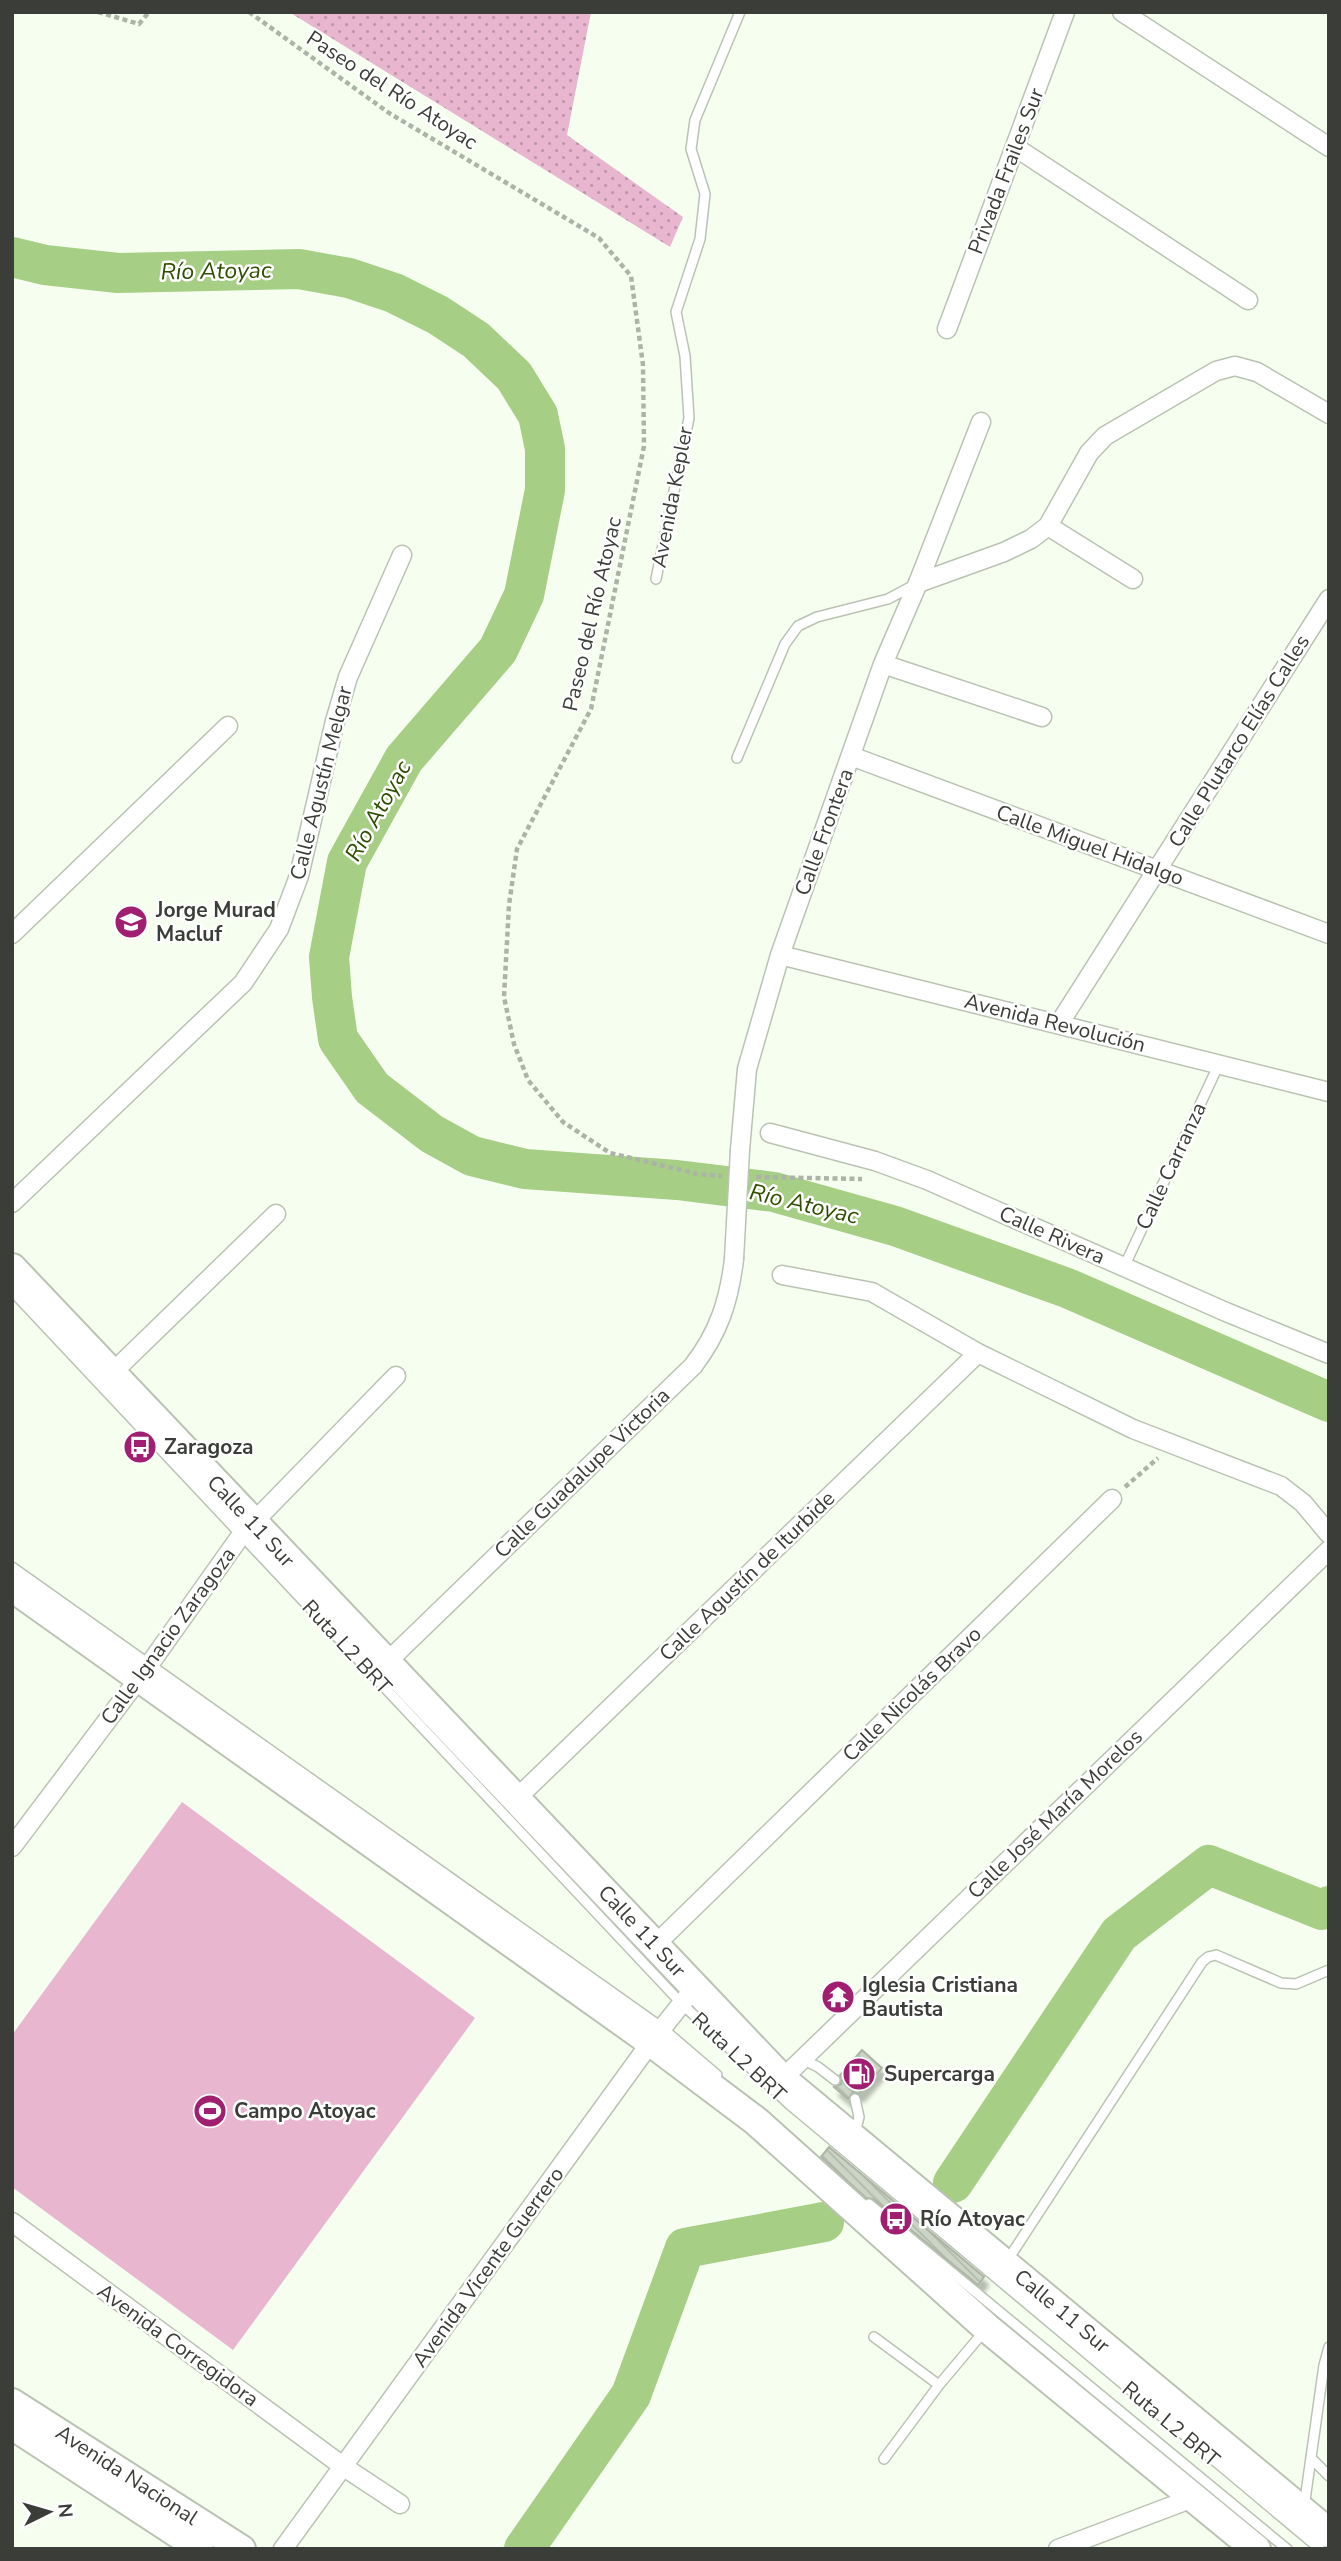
<svg xmlns="http://www.w3.org/2000/svg" width="1341" height="2561" font-family="'Nunito Sans',sans-serif">
	<style>
		.grass { fill: url(#grass-dots) }
		.garden { fill: #e9b6cf }
		.lines { fill: none; stroke-linecap: round; stroke-linejoin: round }
		.river { stroke: #a7ce85; stroke-width: 40 }
		.building { fill: url(#building-back-hatch); stroke: #acb4a5; stroke-width: 2; filter: url(#shadow) }
		.lane-casing { stroke: #bac3b3; stroke-width: 12 }
		.street-casing { stroke: #bac3b3; stroke-width: 21 }
		.secondary-casing { stroke: #bac3b3; stroke-width: 30 }
		.primary-casing { stroke: #bac3b3; stroke-width: 32 }
		.path { stroke: #acb3a7; stroke-width: 4.5; stroke-dasharray: 5 3.5; stroke-linecap: butt }
		.lane { stroke: #fff; stroke-width: 9 }
		.street { stroke: #fff; stroke-width: 18 }
		.secondary { stroke: #fff; stroke-width: 26 }
		.primary { stroke: #fff; stroke-width: 28 }
		.street-bridge-casing { stroke: #bac3b3; stroke-width: 21; stroke-linecap: butt }
		.street-bridge { stroke: #fff; stroke-width: 18 }
		.labels { text-anchor: middle; dominant-baseline: central; stroke-width: 5; stroke-linejoin: round; paint-order: stroke }
		.street-label { font-size: 21px; fill: #3b3e38; stroke: #fff }
		.poi-label { font-size: 21px; font-weight: bold; fill: #3b3e38; stroke: #fff; text-anchor: start }
		.water-label { font-size: 23px; font-style: italic; fill: #2e4f00; stroke: #fff }
	</style>
	<defs>
		<pattern id="grass-dots" width="8" height="8" patternUnits="userSpaceOnUse" patternTransform="scale(1.75)"><rect width="8" height="8" fill="#e9b6cf"/><path d="M2 2h.1M6 6h.1" fill="none" stroke="#be95a9" stroke-width="1.8" stroke-linecap="round"/></pattern>
		<pattern id="building-back-hatch" width="6" height="6" patternUnits="userSpaceOnUse" patternTransform="scale(1.75)"><rect width="6" height="6" fill="#ccd5c5"/><path d="M-1 5l2 2M0 0l6 6M5-1l2 2" fill="none" stroke="#b0b8aa"/></pattern>
		<filter id="shadow"><feDropShadow dx="4.5" dy="8" stdDeviation="2" flood-color="#0004"/></filter>
	</defs>
	<rect width="100%" height="100%" fill="#f6ffef"/>
	<path class="grass" d="M289 12H591L567 135 683 217 670 247Z"/>
	<path class="garden" d="M182 1802 475 2018 233 2350 12 2187V2035Z"/>
	<g class="lines">
		<path class="river" d="M12 257 45 265 118 273 299 269 349 278 394 293 438 315 476 340 514 376 538 415 545 449V490L524 595 498 650 404 759 347 862 329 957 332 997 338 1039 372 1088 432 1134 472 1156 525 1169 677 1180 774 1192 895 1226 1067 1288 1329 1402
			M953 2183 1119 1934 1209 1865 1322 1910 1329 1906
			M524 2549 631 2395 685 2248 824 2222"/>
	</g>
	<path class="building" d="M862 2050 882 2068 859 2094 853 2092 848 2099 834 2087 841 2084 840 2075Z
		M829 2147 984 2277 978 2285 873 2199 866 2198 821 2157Z"/>
	<g class="lines">
		<defs>
			<path id="lane" d="M656 579 689 418 685 356 676 312 700 239 705 194 691 149 695 120 740 12
				M737 758 785 644 798 626 817 617 888 599 916 584
				M1124 1267 1219 1064
				M12 1291 682 2004 789 2104 1320 2549
				M12 1567 661 2027 717 2075
				M802 2059 818 2067 835 2080
				M855 2099 859 2117 855 2133
				M869 2204 1287 2549
				M1007 2261 1202 1962 1208 1957 1216 1955 1281 1983 1296 1984 1329 1970
				M874 2337 939 2385
				M1311 2458 1329 2476
				M884 2459 939 2385 986 2329
				M1304 2507 1324 2365 1329 2347"/>
			<path id="street" d="M1122 12 1329 147
				M1015 147 1248 300
				M947 329 1065 12
				M1048 526 1133 579
				M918 583 1004 552 1031 539 1048 526 1089 453 1105 436 1216 371 1235 366 1257 372 1329 414
				M883 664 1042 717
				M851 756 1329 934
				M12 934 228 726
				M780 955 1329 1092
				M1059 1024 1329 599
				M770 1133 875 1161 927 1180 1226 1312 1329 1354
				M740 1150 747 1069 780 955 883 664 918 583 981 422
				M12 1203 243 983 279 929 299 876 335 721 348 677 402 555
				M782 1275 872 1292 978 1353 1133 1429 1281 1486 1303 1503 1329 1534
				M113 1372 276 1214
				M387 1662 693 1366C719 1332 729 1301 734 1259
				M517 1798 978 1353
				M12 1847 149 1665 242 1534 396 1376
				M655 1945 1112 1499
				M782 2079 1329 1550
				M12 2222 344 2467 400 2504
				M283 2549 651 2042 695 1987
				M1058 2549 1193 2498"/>
			<path id="secondary" d="M12 2402 242 2549
				M12 2426 200 2549"/>
			<path id="primary" d="M12 1268 782 2079 1329 2533
				M12 1587 651 2042 756 2121 987 2328 1256 2549"/>
		</defs>
		<use href="#lane" class="lane-casing"/>
		<use href="#street" class="street-casing"/>
		<use href="#secondary" class="secondary-casing"/>
		<use href="#primary" class="primary-casing"/>
		<path class="path" d="M98 12 139 24 149 12
			M249 12 389 113 599 238 631 276 643 365 644 446 591 709 517 849 509 905 504 997 514 1044 528 1080 563 1122 610 1153 698 1174 722 1176
			M756 1177 862 1179
			M1125 1487 1158 1458"/>
		<use href="#lane" class="lane"/>
		<use href="#street" class="street"/>
		<use href="#secondary" class="secondary"/>
		<use href="#primary" class="primary"/>
		<defs>
			<path id="street-bridge" d="M734 1259 740 1150"/>
		</defs>
		<use href="#street-bridge" class="street-bridge-casing"/>
		<use href="#street-bridge" class="street-bridge"/>
	</g>
	<defs>
		<symbol id="school-disc" viewBox="-11 -11 22 22"><circle r="9.5" fill="#a01f71" stroke="#fff"/><path d="M0-5L7-2L0 1L-7-2ZM-4 1L0 2.5L4 1V4Q0 6-4 4Z" fill="#fff"/></symbol>
		<symbol id="bus-disc" viewBox="-11 -11 22 22"><circle r="9.5" fill="#a01f71" stroke="#fff"/><path d="M-5-6H5V4H4V6H2V4H-2V6H-4V4H-5ZM-3.5-4V0h7V-4ZM-3.5 1.2v1.5H-2V1.2ZM2 1.2v1.5H3.5V1.2Z" fill="#fff"/></symbol>
		<symbol id="temple-disc" viewBox="-11 -11 22 22"><circle r="9.5" fill="#a01f71" stroke="#fff"/><path d="M0-6L5-2H3V0L6.5 2.5H4V6H1.5V3h-3V6H-4V2.5H-6.5L-3 0V-2H-5Z" fill="#fff"/></symbol>
		<symbol id="fuel-disc" viewBox="-11 -11 22 22"><circle r="9.5" fill="#a01f71" stroke="#fff"/><path d="M-5.5-6h7V0h2V4h1.3V-2.5L3-4.5l.8-.8L6-3V5H2.5V1h-1V6h-7ZM-4.2-4.7v3.2H.2V-4.7Z" fill="#fff"/></symbol>
		<symbol id="stadium-disc" viewBox="-11 -11 22 22"><circle r="9.5" fill="#a01f71" stroke="#fff"/><path d="M0-5a6.5 5 0 1 0 0 10a6.5 5 0 1 0 0-10ZM-3.5-1.8h7v3.6h-7Z" fill="#fff"/></symbol>
	</defs>
	<g fill-rule="evenodd">
		<use href="#school-disc" x="112" y="903" width="38" height="38"/>
		<use href="#bus-disc" x="121" y="1428" width="38" height="38"/>
		<use href="#temple-disc" x="819" y="1978" width="38" height="38"/>
		<use href="#fuel-disc" x="840" y="2055" width="38" height="38"/>
		<use href="#stadium-disc" x="191" y="2092" width="38" height="38"/>
		<use href="#bus-disc" x="877" y="2200" width="38" height="38"/>
	</g>
	<g class="labels">
		<g class="street-label">
			<text transform="translate(392 90) rotate(33)">Paseo del Río Atoyac</text>
			<text transform="translate(1006 171) rotate(-69)">Privada Frailes Sur</text>
			<text transform="translate(672 497) rotate(-79)">Avenida Kepler</text>
			<text transform="translate(592 614) rotate(-77)">Paseo del Río Atoyac</text>
			<text transform="translate(1239 741) rotate(-58)">Calle Plutarco Elías Calles</text>
			<text transform="translate(321 783) rotate(-76)">Calle Agustín Melgar</text>
			<text transform="translate(824 832) rotate(-70)">Calle Frontera</text>
			<text transform="translate(1090 845) rotate(20)">Calle Miguel Hidalgo</text>
			<text transform="translate(1055 1023) rotate(14)">Avenida Revolución</text>
			<text transform="translate(1171 1166) rotate(-65)">Calle Carranza</text>
			<text transform="translate(1052 1235) rotate(24)">Calle Rivera</text>
			<text transform="translate(582 1473) rotate(-44)">Calle Guadalupe Victoria</text>
			<text transform="translate(251 1521) rotate(47)">Calle 11 Sur</text>
			<text transform="translate(747 1576) rotate(-44)">Calle Agustín de Iturbide</text>
			<text transform="translate(168 1636) rotate(-54)">Calle Ignacio Zaragoza</text>
			<text transform="translate(347 1647) rotate(47)">Ruta L2 BRT</text>
			<text transform="translate(912 1694) rotate(-44)">Calle Nicolás Bravo</text>
			<text transform="translate(1055 1814) rotate(-44)">Calle José María Morelos</text>
			<text transform="translate(642 1931) rotate(47)">Calle 11 Sur</text>
			<text transform="translate(739 2057) rotate(43)">Ruta L2 BRT</text>
			<text transform="translate(488 2267) rotate(-54)">Avenida Vicente Guerrero</text>
			<text transform="translate(1062 2311) rotate(40)">Calle 11 Sur</text>
			<text transform="translate(178 2345) rotate(36)">Avenida Corregidora</text>
			<text transform="translate(1171 2424) rotate(40)">Ruta L2 BRT</text>
			<text transform="translate(127 2475) rotate(33)">Avenida Nacional</text>
		</g>
		<g class="poi-label">
			<text x="156" y="910">Jorge Murad<tspan x="156" dy="24">Macluf</tspan></text>
			<text x="164" y="1447">Zaragoza</text>
			<text x="862" y="1985">Iglesia Cristiana<tspan x="862" dy="24">Bautista</tspan></text>
			<text x="884" y="2074">Supercarga</text>
			<text x="234" y="2111">Campo Atoyac</text>
			<text x="920" y="2219">Río Atoyac</text>
		</g>
		<g class="water-label">
			<text transform="translate(216 271) rotate(-1)">Río Atoyac</text>
			<text transform="translate(378 811) rotate(-61)">Río Atoyac</text>
			<text transform="translate(804 1204) rotate(13)">Río Atoyac</text>
		</g>
	</g>
	<rect width="1341" height="2561" fill="none" stroke="#3b3e38" stroke-width="28"/>
	<g transform="translate(49 2512) rotate(85)" stroke="#ffffff" stroke-width="5" paint-order="stroke">
	<path d="M0-5L12 26L0 18L-12 26Z" fill="#3b3e38"/>
	<text y="-10" font-size="19" font-weight="bold" text-anchor="middle" fill="#3b3e38">N</text>
	</g>
</svg>
